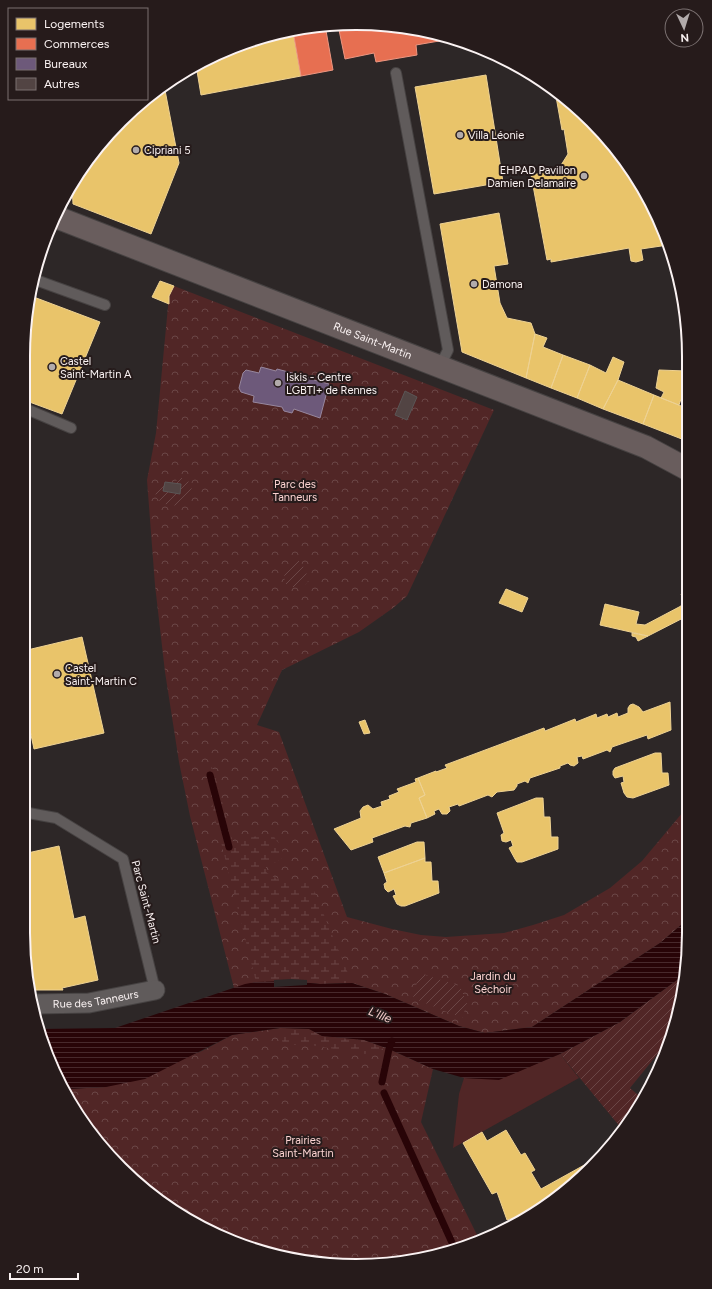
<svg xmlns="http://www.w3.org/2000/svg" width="712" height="1289" font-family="Figtree,sans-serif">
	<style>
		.grass { fill: #512626 }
		.forest { fill: url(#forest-crowns) }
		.wetland { fill: url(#wetland-marsh) }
		.garden { fill: url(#garden-furrows) }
		.water { fill: url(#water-rules) }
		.pier { fill: #2d2727 }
		.homes { fill: #e9c46a; stroke: #eed293 }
		.shops { fill: #e76f51; stroke: #ed9681 }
		.offices { fill: #6d597a; stroke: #97879e }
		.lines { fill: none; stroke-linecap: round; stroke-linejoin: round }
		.stream { stroke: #280407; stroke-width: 7 }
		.building { fill: #524443; stroke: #5b5656 }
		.service-casing { stroke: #464242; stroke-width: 12 }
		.minor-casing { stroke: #464242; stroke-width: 21 }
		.primary-casing { stroke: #464242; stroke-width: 24 }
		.service { stroke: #605b5b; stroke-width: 10 }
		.minor { stroke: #605b5b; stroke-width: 19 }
		.primary { stroke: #695d5d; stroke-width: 22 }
		.poi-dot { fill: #b2abab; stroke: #261b1b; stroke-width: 1.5 }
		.labels { text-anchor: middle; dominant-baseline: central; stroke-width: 4; stroke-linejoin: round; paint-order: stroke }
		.poi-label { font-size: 11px; fill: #faf2f2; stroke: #261b1b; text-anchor: start }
		.street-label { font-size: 11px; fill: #faf2f2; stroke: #261b1b }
		.park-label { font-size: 11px; fill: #fcd3d1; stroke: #261b1b }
		.water-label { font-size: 12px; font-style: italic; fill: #f8cfcd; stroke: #261b1b }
		.rim { fill: none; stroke: #faf2f2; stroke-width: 2 }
	</style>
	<defs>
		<pattern id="forest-crowns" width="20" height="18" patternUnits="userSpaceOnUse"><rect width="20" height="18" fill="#512626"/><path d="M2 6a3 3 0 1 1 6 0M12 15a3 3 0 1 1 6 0" fill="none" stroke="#6b4646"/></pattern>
		<pattern id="wetland-marsh" width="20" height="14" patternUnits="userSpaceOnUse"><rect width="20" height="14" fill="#512626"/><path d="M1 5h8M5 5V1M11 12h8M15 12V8" fill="none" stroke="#6b4646"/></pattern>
		<pattern id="garden-furrows" width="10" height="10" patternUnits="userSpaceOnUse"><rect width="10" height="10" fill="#512626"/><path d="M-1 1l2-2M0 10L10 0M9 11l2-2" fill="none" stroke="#6b4646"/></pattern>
		<pattern id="water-rules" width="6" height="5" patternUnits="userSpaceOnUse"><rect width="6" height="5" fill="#280407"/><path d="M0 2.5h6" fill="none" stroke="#48292c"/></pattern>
	</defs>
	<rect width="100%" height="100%" fill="#2d2727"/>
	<path class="grass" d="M560 1054 579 1078 453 1148 459 1094 464 1078 499 1079Z"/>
	<path class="forest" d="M174 286 494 410 407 596 393 608 359 632 282 670 257 725 279 732 347 917 392 929 421 935 446 937 504 933 533 925 564 915 610 888 642 861 688 806V919L660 943 532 1027 485 1033 459 1026 385 994 352 983 291 981 256 982 234 988 190 816 179 762 165 672 155 585 147 480 156 433 169 296Z
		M280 1028 309 1029 322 1036 364 1040 389 1049 433 1069 421 1122 480 1241 378 1265 270 1255 171 1210 92 1136 67 1089 106 1087 202 1051 232 1035Z"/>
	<path class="wetland" d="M207 766H211L214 771 234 846 243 839 257 836 274 837 281 846 284 856 277 862 270 863 266 867 267 873 274 877 297 886 310 881 352 983 320 984 291 981 256 982 214 814 206 771Z
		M280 1028 309 1029 322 1036 364 1040 384 1048 375 1053 364 1054 304 1044 283 1046Z"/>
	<path class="garden" d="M178 478H185C206 496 173 518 156 497L155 489 158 484 165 482 175 483Z
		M296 558 302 564 309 579C305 589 293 589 286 584 281 572 288 565 296 558Z
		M419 973 460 986 467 1004 462 1018 413 998Z
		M685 974 678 1019 669 1040 630 1088 644 1100 621 1128 560 1054 620 1022Z"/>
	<path class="water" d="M688 919V955L685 974 620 1022 560 1054 499 1080 464 1078 433 1069 389 1049 364 1040 322 1036 309 1029 280 1028 232 1035 145 1079 106 1087 67 1089 41 1040 39 1029 115 1028 245 984 256 982 291 981 320 984 352 983 385 994 459 1026 485 1033 532 1027 660 943Z"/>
	<path class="pier" d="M291 979 307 980V985L274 987V980Z"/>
	<path class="homes" d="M293 31 301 76 201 95 196 65 209 57 270 34Z
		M486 75 503 182 434 194 415 87Z
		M164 85 179 163 151 234 73 204 72 184 105 137 153 92Z
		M555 91 576 106 633 171 664 229 668 245 641 249 643 260 636 262 631 261 629 248 551 262V259L547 260 531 175 558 170 568 154 564 129 562 130Z
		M499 213 508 264 494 266 500 303 507 318 531 323 535 334 526 378 462 352 440 224Z
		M160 281 174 286 169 296V304L152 297Z
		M31 296 100 322 62 414 24 400V334Z
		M535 334 547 338 543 347 563 355 551 388 526 378Z
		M563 355 590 365 577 398 551 388Z
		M613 357 624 362 618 380 603 409 577 398 590 365 606 373Z
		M659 370 686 371V399H681L679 405 661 398 664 392 656 388Z
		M618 380 654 395 643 424 603 409Z
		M654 395 686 408 687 441 643 424Z
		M687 583V616L648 636 600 625 605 604 639 612 636 624 645 625 681 606 686 598 681 595Z
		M506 589 528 598 522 612 499 603Z
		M632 633 648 636 638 641 636 637 632 636Z
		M82 637 104 733 34 749 23 697V651Z
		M670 702 671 730 648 739 647 735 612 747 610 752 607 750 583 759 582 756 577 757 578 763 574 766 570 765 568 763 560 766V768L530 778 528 783 525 781 517 784V786L514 790 497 792 492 797 488 795 459 806 458 804 449 807 450 811 447 814H442L439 809 434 811 435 814 427 818 419 798 425 795 418 778 436 771V772L447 768 445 765 544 728 545 731 575 719 576 722 596 714 597 718 607 714 608 717 617 713 618 717 628 713V708L630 705 633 704 639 707 643 712Z
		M365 720 370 733 364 734 359 722Z
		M655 753H661L662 773H668L669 785 633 798 627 797 624 793 621 783 624 782 623 776 615 778 613 775V771L615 768Z
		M418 778 425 795 419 798 427 818 411 823 410 827 405 826 372 838 373 842 351 850 334 829 361 818 360 811 363 807 368 805 373 809 382 806 381 802 390 799 389 796 399 792 397 789 416 782 415 779Z
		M536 798H543L544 817H550L551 837H558V849L522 862H517L515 859 509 848 513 846 511 840 506 842 502 841 501 835 504 833 497 813Z
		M417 842H424L425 858 384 873 378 857Z
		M59 846 74 919 85 916 98 980 62 988 63 990H33L23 933V854Z
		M425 858V862H431L432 881H438L439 893 405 906H401L397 904 393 896 396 895 394 889 388 892 385 889 384 884 387 882 384 873Z
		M506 1130 521 1155 525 1153 535 1170 531 1172 541 1189 597 1158 576 1183 514 1222 513 1218 507 1220 497 1192 492 1194 463 1143 482 1132 487 1141Z"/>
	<path class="shops" d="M344 24 399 26 444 36 445 40 416 45 417 55 376 62 374 53 345 59 338 25Z
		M325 25 333 70 301 76 293 31Z"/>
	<path class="offices" d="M261 367 276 371 277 369 315 379 314 380 329 384 320 418 294 409 292 413 284 411 282 407 253 402 254 396 241 392 239 388 243 373 246 370 259 373Z"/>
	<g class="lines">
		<path class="stream" d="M210 775 229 847
			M382 1082 389 1049 392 1041
			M384 1093 454 1247"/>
	</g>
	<path class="building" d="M405 391 417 397 407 420 395 415Z
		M165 482 181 484 180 494 163 491Z"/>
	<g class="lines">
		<defs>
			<path id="service" d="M396 73 448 350 440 366
				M33 279 105 305
				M24 408 71 428
				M23 812 56 818 123 859 155 990"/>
			<g id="minor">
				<path id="s1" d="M35 1004 89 1003 155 990"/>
			</g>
			<g id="primary">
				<path id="s2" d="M56 217 646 447 687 469"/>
			</g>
		</defs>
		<use href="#service" class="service-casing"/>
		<use href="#minor" class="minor-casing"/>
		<use href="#primary" class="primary-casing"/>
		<use href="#service" class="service"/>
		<use href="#minor" class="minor"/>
		<use href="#primary" class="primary"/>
	</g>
	<g class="poi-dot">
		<circle cx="460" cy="135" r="4"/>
		<circle cx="136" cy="150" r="4"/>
		<circle cx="584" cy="176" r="4"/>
		<circle cx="474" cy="284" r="4"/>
		<circle cx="52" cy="367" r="4"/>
		<circle cx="278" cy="383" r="4"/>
		<circle cx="57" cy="674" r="4"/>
	</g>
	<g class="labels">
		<g class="poi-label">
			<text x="468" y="135">Villa Léonie</text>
			<text x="144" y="150">Cipriani 5</text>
			<text x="576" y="170" text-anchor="end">EHPAD Pavillon<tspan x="576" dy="13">Damien Delamaire</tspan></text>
			<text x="482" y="284">Damona</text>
			<text x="60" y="361">Castel<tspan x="60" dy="13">Saint-Martin A</tspan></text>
			<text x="286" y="377">Iskis - Centre<tspan x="286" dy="13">LGBTI+ de Rennes</tspan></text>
			<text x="65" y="668">Castel<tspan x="65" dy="13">Saint-Martin C</tspan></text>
		</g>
		<g class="street-label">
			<text stroke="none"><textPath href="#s2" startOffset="340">Rue Saint-Martin</textPath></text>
			<text transform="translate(146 902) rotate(75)">Parc Saint-Martin</text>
			<text stroke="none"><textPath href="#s1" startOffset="61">Rue des Tanneurs</textPath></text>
		</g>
		<g class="park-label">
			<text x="295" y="484">Parc des<tspan x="295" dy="13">Tanneurs</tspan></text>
			<text x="493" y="976">Jardin du<tspan x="493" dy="13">Séchoir</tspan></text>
			<text x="303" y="1140">Prairies<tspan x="303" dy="13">Saint-Martin</tspan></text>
		</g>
		<g class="water-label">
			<text transform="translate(380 1015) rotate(22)">L'Ille</text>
		</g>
	</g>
	<path d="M0 0H712V1289H0ZM356 30H356A326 326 0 0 1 682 356V933A326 326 0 0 1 356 1259H356A326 326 0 0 1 30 933V356A326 326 0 0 1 356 30Z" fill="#261b1b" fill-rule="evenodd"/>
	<path class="rim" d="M356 30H356A326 326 0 0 1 682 356V933A326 326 0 0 1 356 1259H356A326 326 0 0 1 30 933V356A326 326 0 0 1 356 30Z"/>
	<rect x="8" y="8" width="140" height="92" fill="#261b1b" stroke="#7b7171"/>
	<rect x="16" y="18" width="20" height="12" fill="#e9c46a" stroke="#7b7171"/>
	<text x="44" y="28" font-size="12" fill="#faf2f2">Logements</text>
	<rect x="16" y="38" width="20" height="12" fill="#e76f51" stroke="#7b7171"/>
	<text x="44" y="48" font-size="12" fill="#faf2f2">Commerces</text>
	<rect x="16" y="58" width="20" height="12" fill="#6d597a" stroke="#7b7171"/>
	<text x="44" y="68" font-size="12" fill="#faf2f2">Bureaux</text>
	<rect x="16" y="78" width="20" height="12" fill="#524443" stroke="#7b7171"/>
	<text x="44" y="88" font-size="12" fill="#faf2f2">Autres</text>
	<g transform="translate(684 28) rotate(176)"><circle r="19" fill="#261b1b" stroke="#7b7171"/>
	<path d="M0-3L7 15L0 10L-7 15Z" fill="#b2abab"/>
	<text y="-6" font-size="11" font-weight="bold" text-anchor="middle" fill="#faf2f2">N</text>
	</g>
	<path d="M10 1273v6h68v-6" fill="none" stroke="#faf2f2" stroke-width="2"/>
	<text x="16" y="1273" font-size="12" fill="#faf2f2" stroke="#261b1b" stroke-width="3" paint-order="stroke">20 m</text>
</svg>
